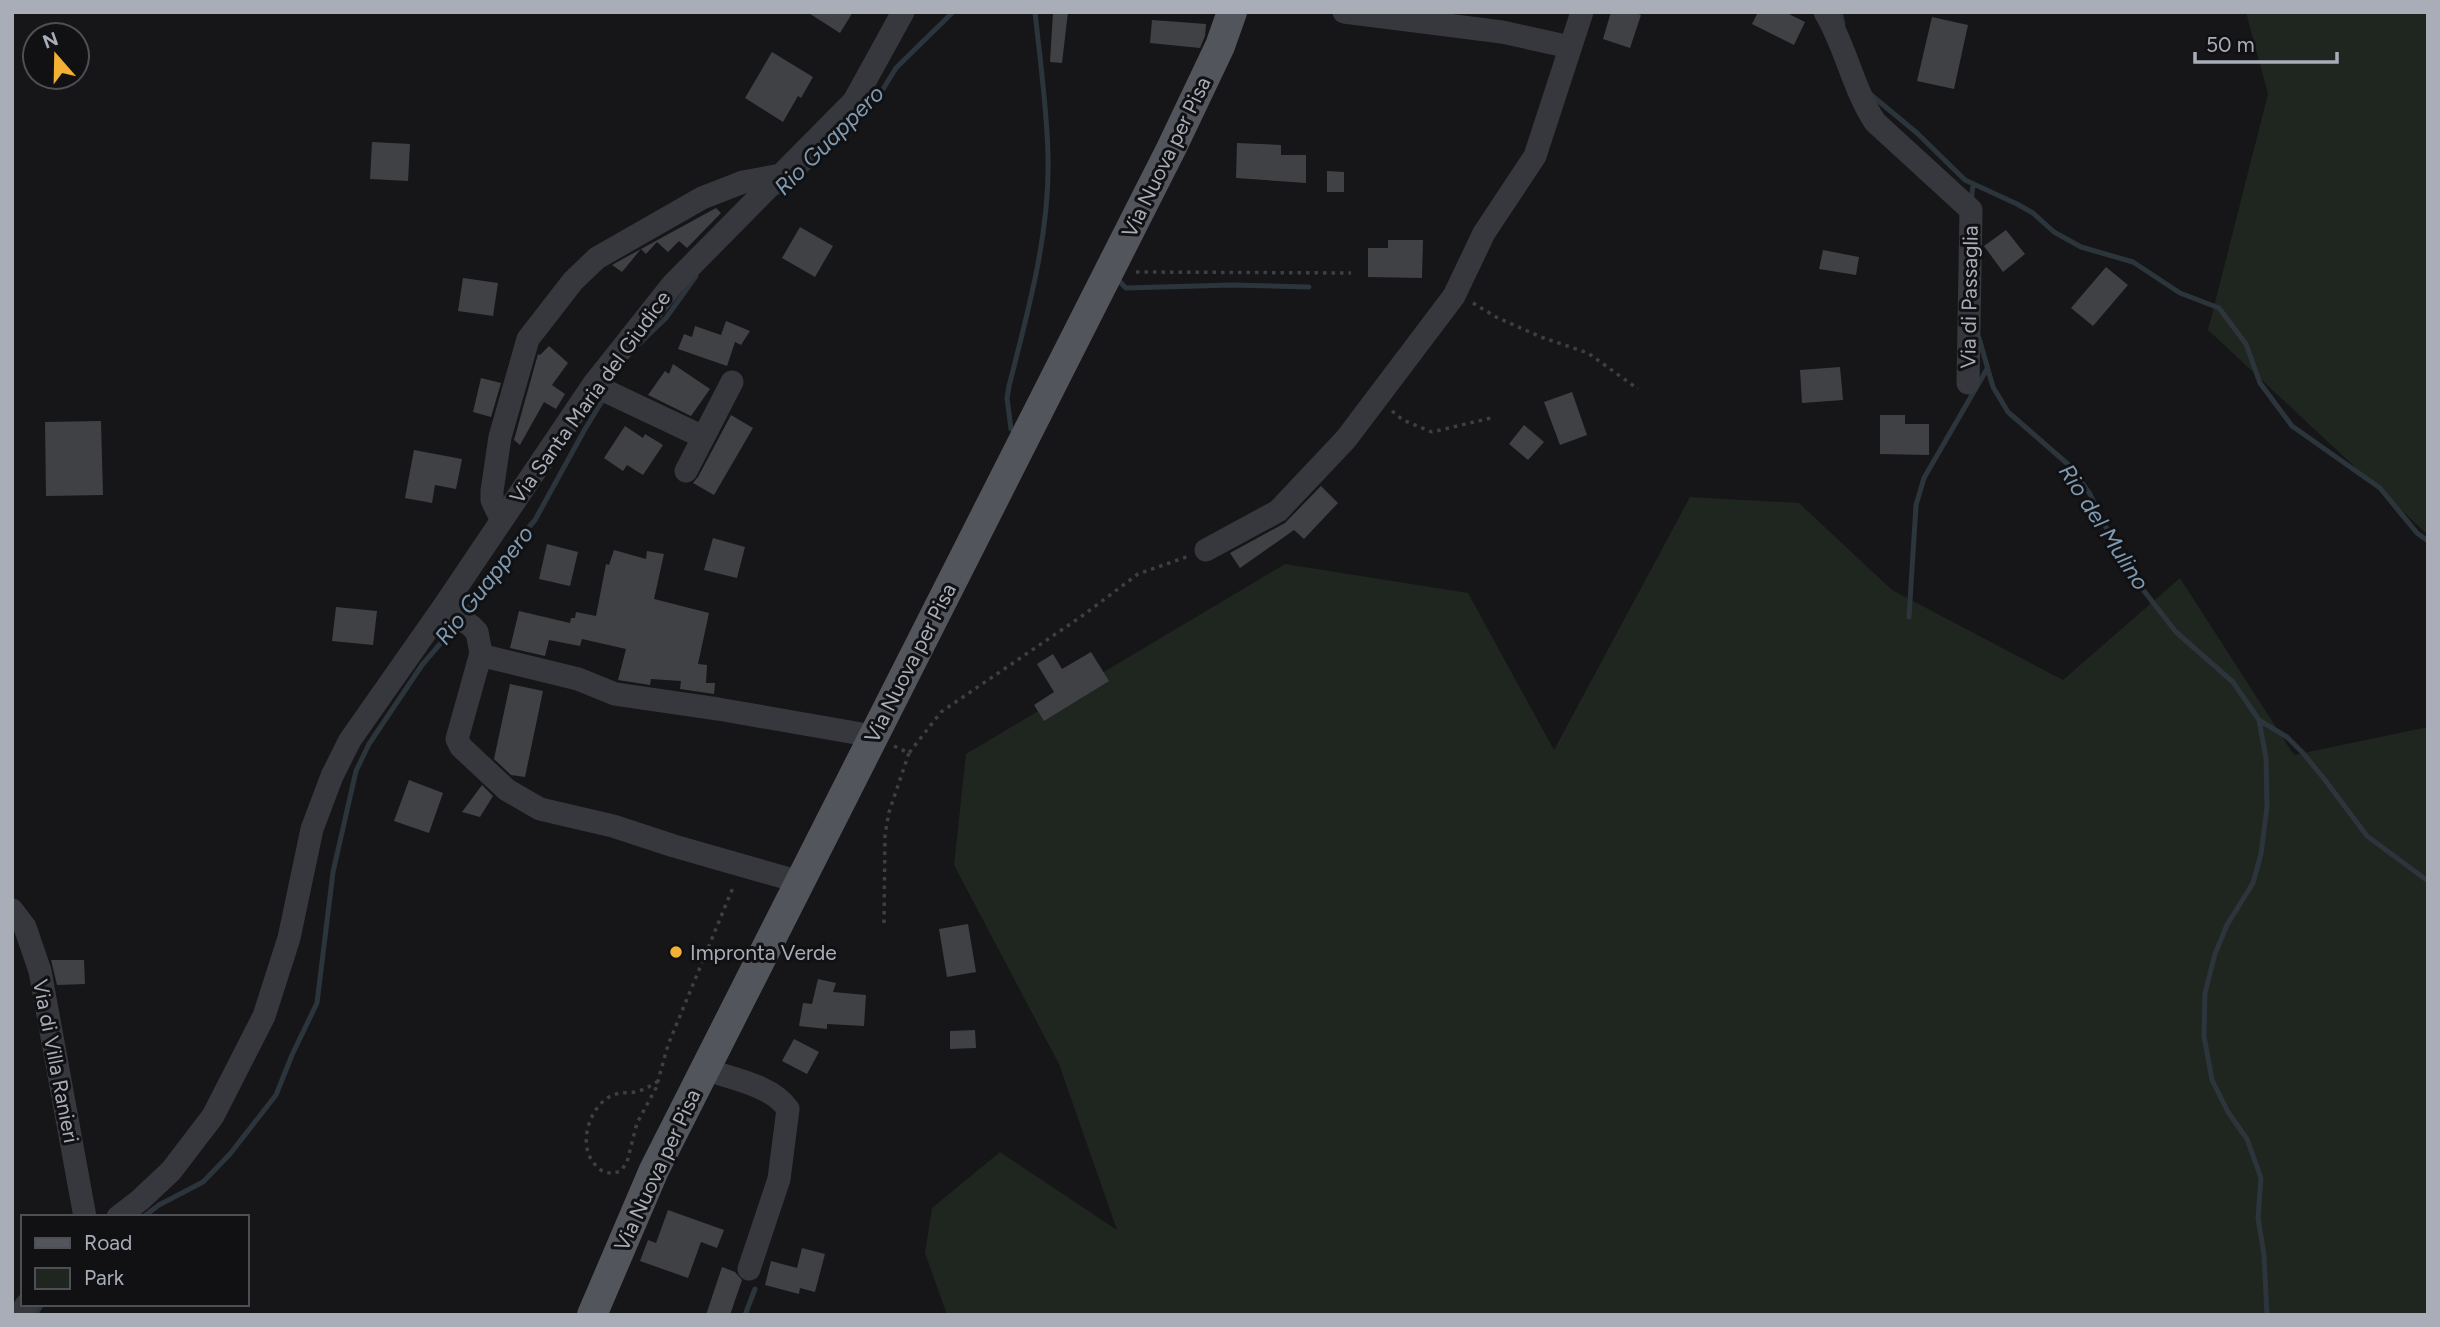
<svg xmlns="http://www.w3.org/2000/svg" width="2440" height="1327" font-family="Figtree,sans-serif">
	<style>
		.green { fill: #1e261f }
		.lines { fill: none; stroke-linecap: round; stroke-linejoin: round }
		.stream { stroke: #2c353c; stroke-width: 5 }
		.building { fill: #404145 }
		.path { stroke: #3d3f44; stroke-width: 3.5; stroke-dasharray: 3.5 5; stroke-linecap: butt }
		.minor { stroke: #37383d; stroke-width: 23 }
		.major { stroke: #53555c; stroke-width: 30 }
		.poi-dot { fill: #f2b134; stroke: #111113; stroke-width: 2.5 }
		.labels { text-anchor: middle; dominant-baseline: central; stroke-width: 6; stroke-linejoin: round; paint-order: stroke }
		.street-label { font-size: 21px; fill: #a8adb8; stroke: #111113 }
		.poi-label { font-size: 21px; fill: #a8adb8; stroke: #111113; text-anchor: start }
		.water-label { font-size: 23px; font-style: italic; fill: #7f9bb3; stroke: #111113 }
	</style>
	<rect width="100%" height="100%" fill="#161618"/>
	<path class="green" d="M2246 12H2428V535L2208 330 2268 94Z
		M1690 497 1799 503 1892 590 2063 680 2180 578 2294 755 2428 727V1315H947L925 1253 932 1208 1000 1152 1117 1230 1059 1064 954 865 966 754 1285 564 1468 593 1554 750Z"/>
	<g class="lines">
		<path class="stream" d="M1840 12 1843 24
			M1870 94 1917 133 1965 180 2017 204 2033 213 2054 232 2081 247 2133 262 2180 293 2219 308 2246 344 2260 383 2292 426 2380 488 2417 533 2428 541
			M779 192 795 181 880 94 896 68 953 12
			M1971 203 1973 184
			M1120 282 1126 288 1232 285 1309 287
			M1979 338 1993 387 2008 412 2070 466 2090 494 2104 524 2124 554 2144 591 2176 632 2233 682 2259 720 2287 737 2303 753 2325 780 2367 836 2428 881
			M640 343 666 318 696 276
			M1011 429 1007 398 1009 386C1028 311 1050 234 1048 156 1047 108 1040 60 1035 12
			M463 615 515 543 535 520 585 429 604 398
			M1909 617 1916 505 1924 478 1987 369
			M2259 720 2266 758 2267 807 2261 854 2253 883 2227 925 2215 954 2205 993 2204 1036 2212 1080 2228 1112 2247 1139 2261 1178 2258 1218 2264 1255 2267 1315
			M143 1217 159 1205 203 1182 230 1154 276 1095 292 1055 317 1003 333 872 356 771 369 744 422 665 458 623
			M35 1315 42 1304
			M745 1315 755 1289"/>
	</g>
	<path class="building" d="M807 12H853L840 33Z
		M1053 12H1068L1062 63 1050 62Z
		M1611 12H1632L1641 15 1630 48 1603 39Z
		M1758 12H1785L1805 22 1794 45 1752 24Z
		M1932 17 1968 25 1954 89 1917 81Z
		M1152 20 1206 24 1205 36 1200 48 1150 43Z
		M772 52 813 77 801 98 798 96 783 122 745 98Z
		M372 142 410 144 408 181 370 179Z
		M1237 143 1281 145V155H1306V183L1236 178Z
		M1327 171 1344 172V192H1327Z
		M716 208 721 213 687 248 679 241 668 252 657 242 646 254 641 249Z
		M800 227 833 246 815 277 782 258Z
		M2006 230 2025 254 2003 272 1984 246Z
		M1388 240H1423L1422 278 1368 277V248H1388Z
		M641 249 622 272 612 265Z
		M1823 250 1859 257 1856 275 1819 269Z
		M2106 267 2128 285 2093 326 2071 308Z
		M463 278 498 283 493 316 458 311Z
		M726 321 750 331 741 345 735 342 727 366 678 349 684 334 692 337 695 326 721 335Z
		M549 346 568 363 552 385 565 394 556 409 544 402 520 445 514 440 538 354 540 355Z
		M673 364 710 389 691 416 648 395 665 371 669 374Z
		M1840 367 1843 400 1802 403 1800 370Z
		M481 378 501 383 491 417 473 412Z
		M1572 392 1587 435 1560 445 1544 402Z
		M731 415 753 428 714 495 693 483 698 477Z
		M1880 415H1905V424H1929V455L1880 454Z
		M101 421 103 495 46 496 45 422Z
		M1524 425 1544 442 1528 460 1509 444Z
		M625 426 643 438 645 434 663 445 643 475 627 465 623 471 604 458Z
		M414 450 462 459 456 489 435 485 432 503 405 498Z
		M1321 486 1338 503 1304 539 1294 530 1240 568 1230 553 1285 523Z
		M713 538 745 547 737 578 704 570Z
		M547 544 578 552 570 586 539 579Z
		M614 550 646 559 647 551 664 554 654 599 709 613 698 664 707 665 706 683H715L714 694 680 689 681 681 651 679 650 685 618 680 626 649 582 639 580 646 549 640 545 656 510 648 519 611 570 623 571 618H575L576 612 596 616 606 564 609 565Z
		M336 607 377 611 373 645 332 641Z
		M1091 652 1109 681 1044 721 1034 705 1054 692 1037 664 1053 654 1062 669Z
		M510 684 543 691 525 777 511 775 494 759Z
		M409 780 443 793 429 833 394 821Z
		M482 785 493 796 480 817 462 812Z
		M968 924 976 972 947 977 939 929Z
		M51 960H84L85 984 57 985Z
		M818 979 836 983 833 992 866 995 864 1026 827 1024V1029L799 1026 803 1003 812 1004Z
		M975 1030 976 1048 950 1049V1031Z
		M794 1039 819 1052 807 1074 782 1061Z
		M668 1210 724 1230 717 1248 701 1242 688 1278 640 1261 648 1240 656 1243Z
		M802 1248 825 1254 815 1292 800 1288 799 1294 765 1285 771 1261 797 1268Z
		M722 1267 735 1272 742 1280 730 1315H706Z"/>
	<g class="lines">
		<path class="path" d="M1136 272 1351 273
			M1473 303 1496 317 1541 337 1588 353 1638 389
			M1392 411 1403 420 1432 432 1495 417
			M894 746 909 753 941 712 1082 616 1138 574 1189 556
			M884 923 885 835 889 812 909 753
			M658 1081C652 1085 646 1089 639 1091 630 1094 620 1091 611 1096 590 1106 578 1143 593 1162 601 1173 608 1175 621 1171L627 1162 637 1123 656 1088C660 1074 664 1059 668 1045L734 885"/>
		<path class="minor" d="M1344 12 1502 32 1570 47
			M1825 12C1846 47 1853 89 1875 122L1971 210 1968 383
			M593 385 703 437
			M686 471 732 382
			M501 519 492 500V491L500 437 528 339 573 281 597 258 702 198 743 182 781 175
			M1206 550 1278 511 1346 439 1454 296 1484 233 1535 156 1582 12
			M444 606 471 626 477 632 481 653 488 657 578 679 615 694 718 709 873 736
			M481 653 457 739 461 747 507 790 540 809 613 826 674 846 800 882
			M12 910 25 927 40 971 85 1217
			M704 1069C730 1078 772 1085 788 1109L779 1179 749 1269
			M118 1217 140 1200 171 1171 213 1116 264 1016 289 938 312 829 332 776 350 740 444 606 593 385 673 284 854 101 903 12
			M19 1315 27 1304"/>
		<path class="major" d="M592 1315 654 1170 1171 149 1220 46 1232 12"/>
	</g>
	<circle class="poi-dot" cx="676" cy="952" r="7"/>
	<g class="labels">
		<g class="street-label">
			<text transform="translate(1166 157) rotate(-64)">Via Nuova per Pisa</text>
			<text transform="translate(1969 297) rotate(-89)">Via di Passaglia</text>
			<text transform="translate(590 397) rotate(-54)">Via Santa Maria del Giudice</text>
			<text transform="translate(910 663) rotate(-63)">Via Nuova per Pisa</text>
			<text transform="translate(56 1061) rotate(79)">Via di Villa Ranieri</text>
			<text transform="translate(657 1170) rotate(-65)">Via Nuova per Pisa</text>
		</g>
		<g class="poi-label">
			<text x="690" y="952">Impronta Verde</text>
		</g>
		<g class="water-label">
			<text transform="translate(829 140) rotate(-45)">Rio Guappero</text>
			<text transform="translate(2104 527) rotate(57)">Rio del Mulino</text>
			<text transform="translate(484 585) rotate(-52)">Rio Guappero</text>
		</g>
	</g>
	<rect width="2440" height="1327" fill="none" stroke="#a8adb8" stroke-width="28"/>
	<rect x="21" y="1215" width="228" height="91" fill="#111113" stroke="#4d4f55" stroke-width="2"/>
	<rect x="35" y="1238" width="35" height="10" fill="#53555c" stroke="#4d4f55" stroke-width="2"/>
	<text x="84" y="1250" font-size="21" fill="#a8adb8">Road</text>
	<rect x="35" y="1268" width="35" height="21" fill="#1e261f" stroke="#4d4f55" stroke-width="2"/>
	<text x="84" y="1285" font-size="21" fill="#a8adb8">Park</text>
	<g transform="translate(56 56) rotate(340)"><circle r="33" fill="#111113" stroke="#4d4f55" stroke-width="2"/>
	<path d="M0-5L12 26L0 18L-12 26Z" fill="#f2b134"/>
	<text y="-10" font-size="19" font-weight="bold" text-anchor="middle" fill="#a8adb8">N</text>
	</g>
	<path d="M2195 52v10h142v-10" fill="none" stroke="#a8adb8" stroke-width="3.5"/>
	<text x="2206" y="52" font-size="21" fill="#a8adb8" stroke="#111113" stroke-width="5" paint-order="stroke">50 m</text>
</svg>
